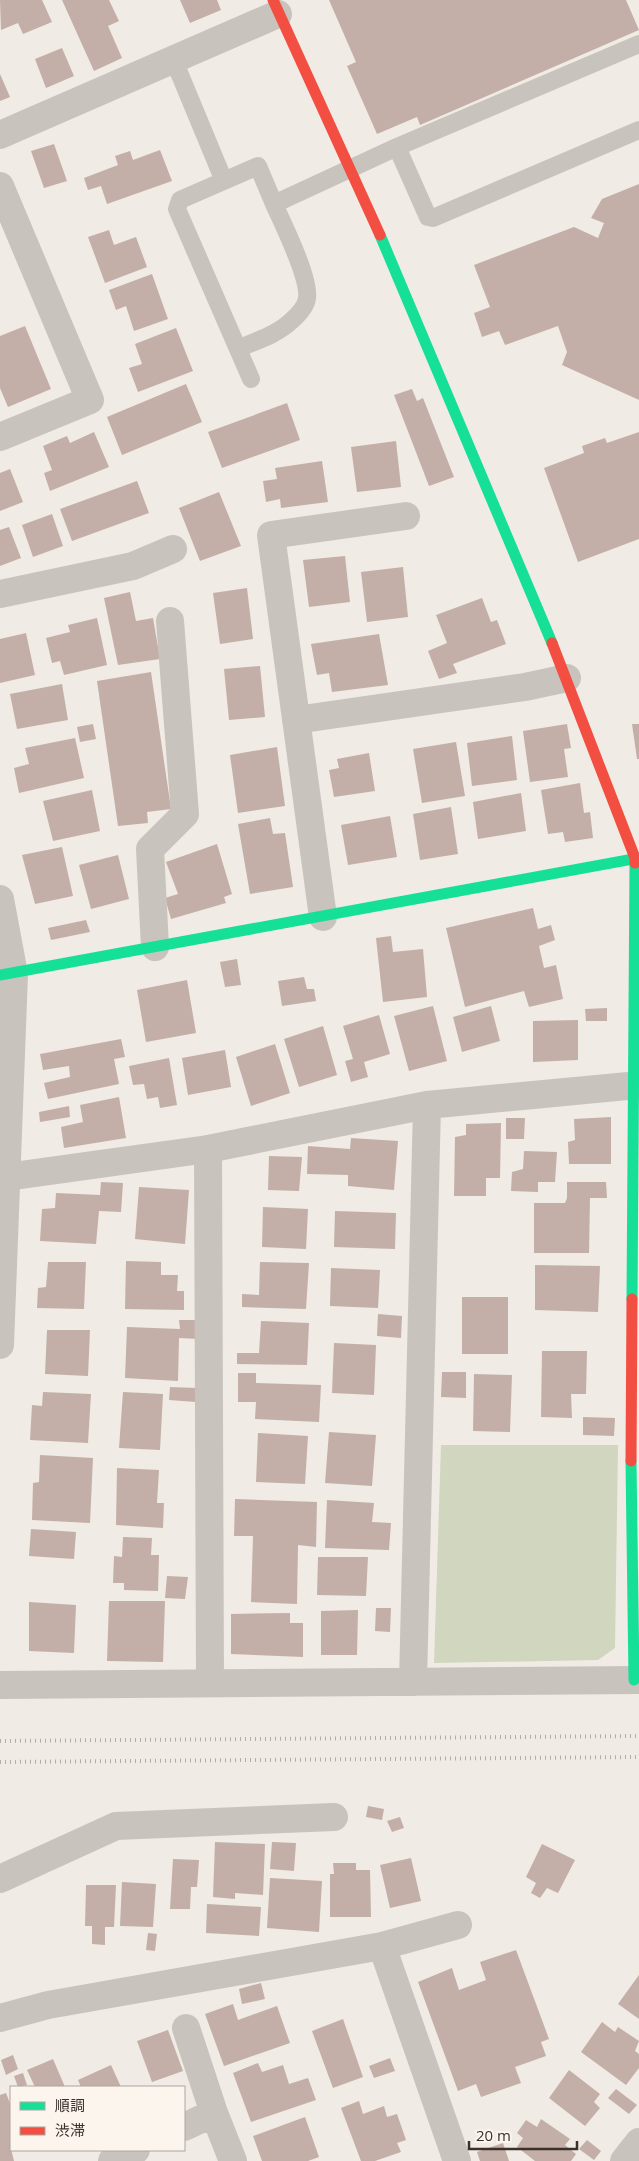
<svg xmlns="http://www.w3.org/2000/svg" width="639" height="2161" font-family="'Open Sans','Noto Sans JP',sans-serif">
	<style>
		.green { fill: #d1d6bf }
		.building { fill: #c3afa7 }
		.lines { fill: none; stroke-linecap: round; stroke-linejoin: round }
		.lane { stroke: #c9c3be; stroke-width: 18 }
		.street { stroke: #c9c3be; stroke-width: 28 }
		.fast { stroke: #16e098; stroke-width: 11 }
		.jam { stroke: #f24e42; stroke-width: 11 }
		.rail { stroke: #b1aca8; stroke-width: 4; stroke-dasharray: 1 4; stroke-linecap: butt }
	</style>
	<rect width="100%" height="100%" fill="#f0ebe5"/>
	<path class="green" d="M441 1445H618L615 1648 598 1660 434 1663Z"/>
	<path class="building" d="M0 0H42L52 22 23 34 18 23 1 30Z
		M62 0H109L119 21 108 26 122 58 94 71Z
		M180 0H217L221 10 190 23Z
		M329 0H626L639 30 420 125 417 117 377 134 347 66 356 62Z
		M62 48 74 76 46 88 35 59Z
		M0 74 10 97 0 101Z
		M54 144 67 181 44 188 31 151Z
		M160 150 172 181 107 204 101 186 88 190 84 178 118 165 115 156 130 151 133 160Z
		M639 184V400L562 365 567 352 558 326 505 345 499 331 482 337 474 313 490 307 474 265 574 227 598 238 604 223 591 218 602 199Z
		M109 230 114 245 136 237 147 267 105 283 88 237Z
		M152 274 168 319 134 331 126 306 116 310 109 290Z
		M25 326 51 389 8 407 0 388V336Z
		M176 328 193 371 138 392 129 368 142 364 135 344Z
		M186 384 202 422 122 455 107 417Z
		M412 389 417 401 423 398 454 477 429 486 394 395Z
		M287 403 300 440 222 468 208 432Z
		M94 432 109 467 50 491 44 473 52 470 43 446 67 436 70 443Z
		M639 432V539L578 562 544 468 584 453 582 446 605 438 607 443Z
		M396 441 401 487 357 492 351 447Z
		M322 461 328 502 281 508 280 499 266 502 263 481 277 479 275 468Z
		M10 469 23 502 0 511V473Z
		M137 481 149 513 72 541 60 509Z
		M219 492 241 546 200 561 179 508Z
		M52 514 63 546 33 557 22 525Z
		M9 527 21 558 0 566V530Z
		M345 556 350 602 309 607 303 560Z
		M403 567 408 617 367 622 361 572Z
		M247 588 253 639 220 644 213 593Z
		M130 592 136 621 153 618 160 659 118 665 104 598Z
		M482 598 491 622 497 620 506 644 453 664 457 673 439 679 428 651 447 643 436 615Z
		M97 618 107 665 64 675 60 661 52 663 46 638 70 632 68 625Z
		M26 633 35 675 0 683V639Z
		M379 634 388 685 332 692 329 673 317 675 311 644Z
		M260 666 265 717 229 720 224 669Z
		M151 672 171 809 147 812 148 823 118 826 97 681Z
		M62 684 68 720 17 729 10 694Z
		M93 724 96 739 80 742 77 727Z
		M567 724 571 748 564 749 568 777 530 782 523 731Z
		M632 724H639V759H637Z
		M512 736 517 780 472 786 467 743Z
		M75 738 84 778 19 793 14 768 29 764 25 748Z
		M456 742 465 796 422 803 413 749Z
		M277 747 285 806 238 813 230 755Z
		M369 753 375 791 334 797 329 770 339 768 337 759Z
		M580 783 584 813 590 812 593 838 565 842 563 832 548 834 541 790Z
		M92 790 100 831 53 841 43 801Z
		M521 793 526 831 478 839 473 802Z
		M451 807 458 854 420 860 413 814Z
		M390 816 397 857 348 865 341 825Z
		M270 818 273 834 285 833 293 887 250 894 238 824Z
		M217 844 232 894 224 897 226 903 171 919 165 898 178 894 166 862Z
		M62 847 73 896 35 904 22 855Z
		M118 855 129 899 91 909 79 865Z
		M533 908 538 929 551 925 555 940 539 946 544 968 556 965 563 999 529 1007 524 991 465 1007 446 928Z
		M86 920 90 932 51 940 48 928Z
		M391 936 393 952 423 949 427 997 383 1002 376 938Z
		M237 959 241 985 225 987 220 962Z
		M304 977 307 989H314L316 1001 282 1006 278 981Z
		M187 980 196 1033 146 1042 137 990Z
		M433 1006 447 1061 409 1071 394 1016Z
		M491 1006 500 1041 462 1052 453 1017Z
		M607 1008V1021H586L585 1009Z
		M379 1015 390 1054 364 1062 368 1077 351 1082 345 1061 353 1059 343 1026Z
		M578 1020V1060L533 1062V1021Z
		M323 1026 337 1075 299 1087 284 1039Z
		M121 1039 125 1057 114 1059 119 1084 48 1099 44 1083 70 1077 69 1066 43 1070 40 1054Z
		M275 1044 290 1093 251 1106 236 1057Z
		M225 1050 231 1087 188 1095 182 1058Z
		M169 1058 177 1105 160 1108 158 1097 147 1099 144 1084 133 1085 129 1066Z
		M119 1097 126 1138 64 1148 61 1127 83 1122 80 1105Z
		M69 1106 70 1117 40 1122 39 1112Z
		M611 1117V1164H569L568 1142 575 1140 574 1119Z
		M506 1118H525L524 1139H506Z
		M501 1123 500 1178H486V1196H454L455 1137 466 1135V1124Z
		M351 1138 398 1141 394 1190 348 1186V1175L307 1174 308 1146 350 1149Z
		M524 1151 557 1152 555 1182H538V1192L511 1191 512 1172 523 1169Z
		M269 1156 302 1157 299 1191 268 1190Z
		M101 1182 123 1183 121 1212 99 1211 96 1244 40 1241 42 1209 55 1208 56 1193 100 1195Z
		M567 1182H606L607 1198H590L589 1253H534V1203H565L567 1198Z
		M139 1187 189 1190 185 1244 135 1239Z
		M263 1207 308 1209 306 1249 262 1247Z
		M335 1211 396 1213 395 1249 334 1247Z
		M126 1261 161 1262V1275H178L177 1291H184V1310L125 1309Z
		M48 1262H86L84 1309 37 1308 38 1288 46 1287Z
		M260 1262 309 1263 306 1309 242 1307V1294L259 1295Z
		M535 1265 600 1266 598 1312 535 1310Z
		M331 1268 380 1270 378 1308 330 1306Z
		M462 1297H508V1354H462Z
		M378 1314 402 1316 401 1338 377 1336Z
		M179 1320H200L199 1339 179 1338 178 1381 125 1378 127 1327 180 1329Z
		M261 1321 309 1323 307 1365 237 1364V1353H259Z
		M47 1330H90L88 1376 45 1374Z
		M334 1343 376 1345 374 1395 332 1393Z
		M542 1351H587L586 1394H571L572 1418 541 1417Z
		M442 1372H466V1398L441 1397Z
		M238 1373H256V1383L321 1385 319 1422 255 1419 256 1402H238Z
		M474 1374 512 1375 510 1432 473 1431Z
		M170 1387 197 1388 196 1402 169 1400Z
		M43 1392 91 1394 88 1443 30 1440 32 1405 42 1406Z
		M123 1392 163 1394 160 1450 119 1448Z
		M583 1417 615 1418 614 1436 583 1435Z
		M329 1432 376 1435 372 1486 325 1483Z
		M258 1433 308 1436 305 1484 256 1482Z
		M40 1455 93 1458 90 1523 32 1520 33 1483 39 1482Z
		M117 1468 159 1470 157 1503H164L163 1528 116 1525Z
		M235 1499 317 1502 316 1547 298 1545 297 1604 251 1602 253 1536H234Z
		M327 1500 374 1503 372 1522 391 1523 389 1550 325 1548Z
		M31 1529 76 1532 74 1559 29 1556Z
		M123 1537 152 1538 151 1555H159L158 1591 124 1590V1583H113L114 1556 122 1557Z
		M318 1557H368L366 1596 317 1595Z
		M167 1576 188 1577 185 1599 165 1598Z
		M109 1601H165L163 1662 107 1661Z
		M29 1602 76 1605 74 1653 29 1651Z
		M376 1608H391L390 1632 375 1631Z
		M358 1610 357 1655H321V1611Z
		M290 1613V1623H303V1657L231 1654V1614Z
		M368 1806 384 1809 382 1820 366 1817Z
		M400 1817 404 1828 392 1832 387 1821Z
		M215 1842 265 1844 263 1895 235 1893V1899L213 1897Z
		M272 1842 296 1843 294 1871 270 1869Z
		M542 1844 575 1860 558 1893 547 1888 540 1898 531 1893 536 1883 526 1877Z
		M411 1858 421 1901 390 1908 380 1865Z
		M173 1859 199 1860 197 1887H191L190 1909H170Z
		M333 1863H356V1870H370L371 1917H330V1874H334Z
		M270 1878 322 1881 319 1932 267 1928Z
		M122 1882 156 1884 153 1927 120 1926Z
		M86 1885H116L114 1927H105V1945L92 1944V1926H85Z
		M207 1904 261 1907 259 1936 206 1933Z
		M148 1933 157 1934 155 1951 146 1950Z
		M516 1950 549 2039 541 2042 546 2056 515 2067 521 2083 481 2097 476 2084 458 2091 418 1982 452 1968 459 1990 486 1980 480 1962Z
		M639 1975V2019L618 2004Z
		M261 1983 265 1999 242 2004 239 1989Z
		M233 2004 238 2020 277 2006 290 2043 224 2066 205 2014Z
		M343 2019 363 2077 333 2088 312 2031Z
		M602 2022 615 2032 618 2027 639 2041 635 2051 639 2054V2068L626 2085 581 2052Z
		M168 2030 183 2071 152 2082 137 2041Z
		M13 2055 18 2069 6 2075 1 2060Z
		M390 2058 395 2071 374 2078 369 2066Z
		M53 2059 65 2087H35L27 2070Z
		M258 2063 262 2072 283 2065 289 2084 308 2078 316 2100 251 2122 233 2073Z
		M111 2065 121 2087H81L78 2080Z
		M569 2070 600 2094 594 2102 600 2108 585 2126 549 2098Z
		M23 2073 27 2085 18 2087 14 2076Z
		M616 2089 637 2105 629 2114 608 2098Z
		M6 2093 11 2106V2144L10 2145 14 2161H0V2095Z
		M359 2101 363 2114 384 2106 387 2117 397 2114 406 2140 397 2143 401 2152 375 2161H361L341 2108Z
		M305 2117 319 2157 308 2161H262L253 2136Z
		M541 2119 570 2139 565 2145 576 2154 571 2161H535L517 2147 523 2138 517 2133 526 2120 537 2127Z
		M587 2140 601 2151 594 2160 579 2149Z
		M503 2143 509 2161H480L477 2152Z"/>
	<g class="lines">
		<path class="lane" d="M173 58 224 181
			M397 147 428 217 433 218 639 130
			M238 349C255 341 276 335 290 322 297 316 306 307 307 298 310 278 283 224 274 204L397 147 639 44
			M251 379 177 209 180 200 258 166 274 204"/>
		<path class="street" d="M0 135 278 14
			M0 186 90 400 0 437
			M0 594 133 566 173 549
			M296 720 525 687 567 678
			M0 899 14 974 0 1345
			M323 917 271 535 406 516
			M155 947 150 849 185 814 170 621
			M208 1149 210 1683
			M0 1178 208 1149 427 1105 639 1085
			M413 1682 427 1105
			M0 1685 639 1680
			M0 1879 116 1826 334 1817
			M382 1946 457 2161
			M0 2018 48 2005 382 1946 458 1925
			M186 2028 214 2113 233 2161
			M184 2127 214 2113
			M112 2161 136 2150
			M624 2161 639 2142"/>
		<path class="fast" d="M380 235 552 643
			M0 975 639 858
			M632 1299 635 863
			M631 1461 634 1680"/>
		<path class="jam" d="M273 0 380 235
			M552 643 635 858V863
			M631 1461 632 1299"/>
		<path class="rail" d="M0 1741 639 1736
			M0 1762 639 1757"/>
	</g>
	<rect x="10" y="2086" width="175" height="65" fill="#fbf5ee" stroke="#aea6a0"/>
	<rect x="20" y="2102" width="25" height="8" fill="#16e098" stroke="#aea6a0"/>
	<text x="55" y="2111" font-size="15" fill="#3b302b">順調</text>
	<rect x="20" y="2127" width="25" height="8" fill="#f24e42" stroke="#aea6a0"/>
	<text x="55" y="2136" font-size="15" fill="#3b302b">渋滞</text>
	<path d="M469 2141v8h108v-8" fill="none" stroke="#3b302b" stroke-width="2.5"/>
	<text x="476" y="2141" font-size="15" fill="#3b302b" stroke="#fbf5ee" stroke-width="4" paint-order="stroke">20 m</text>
</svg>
